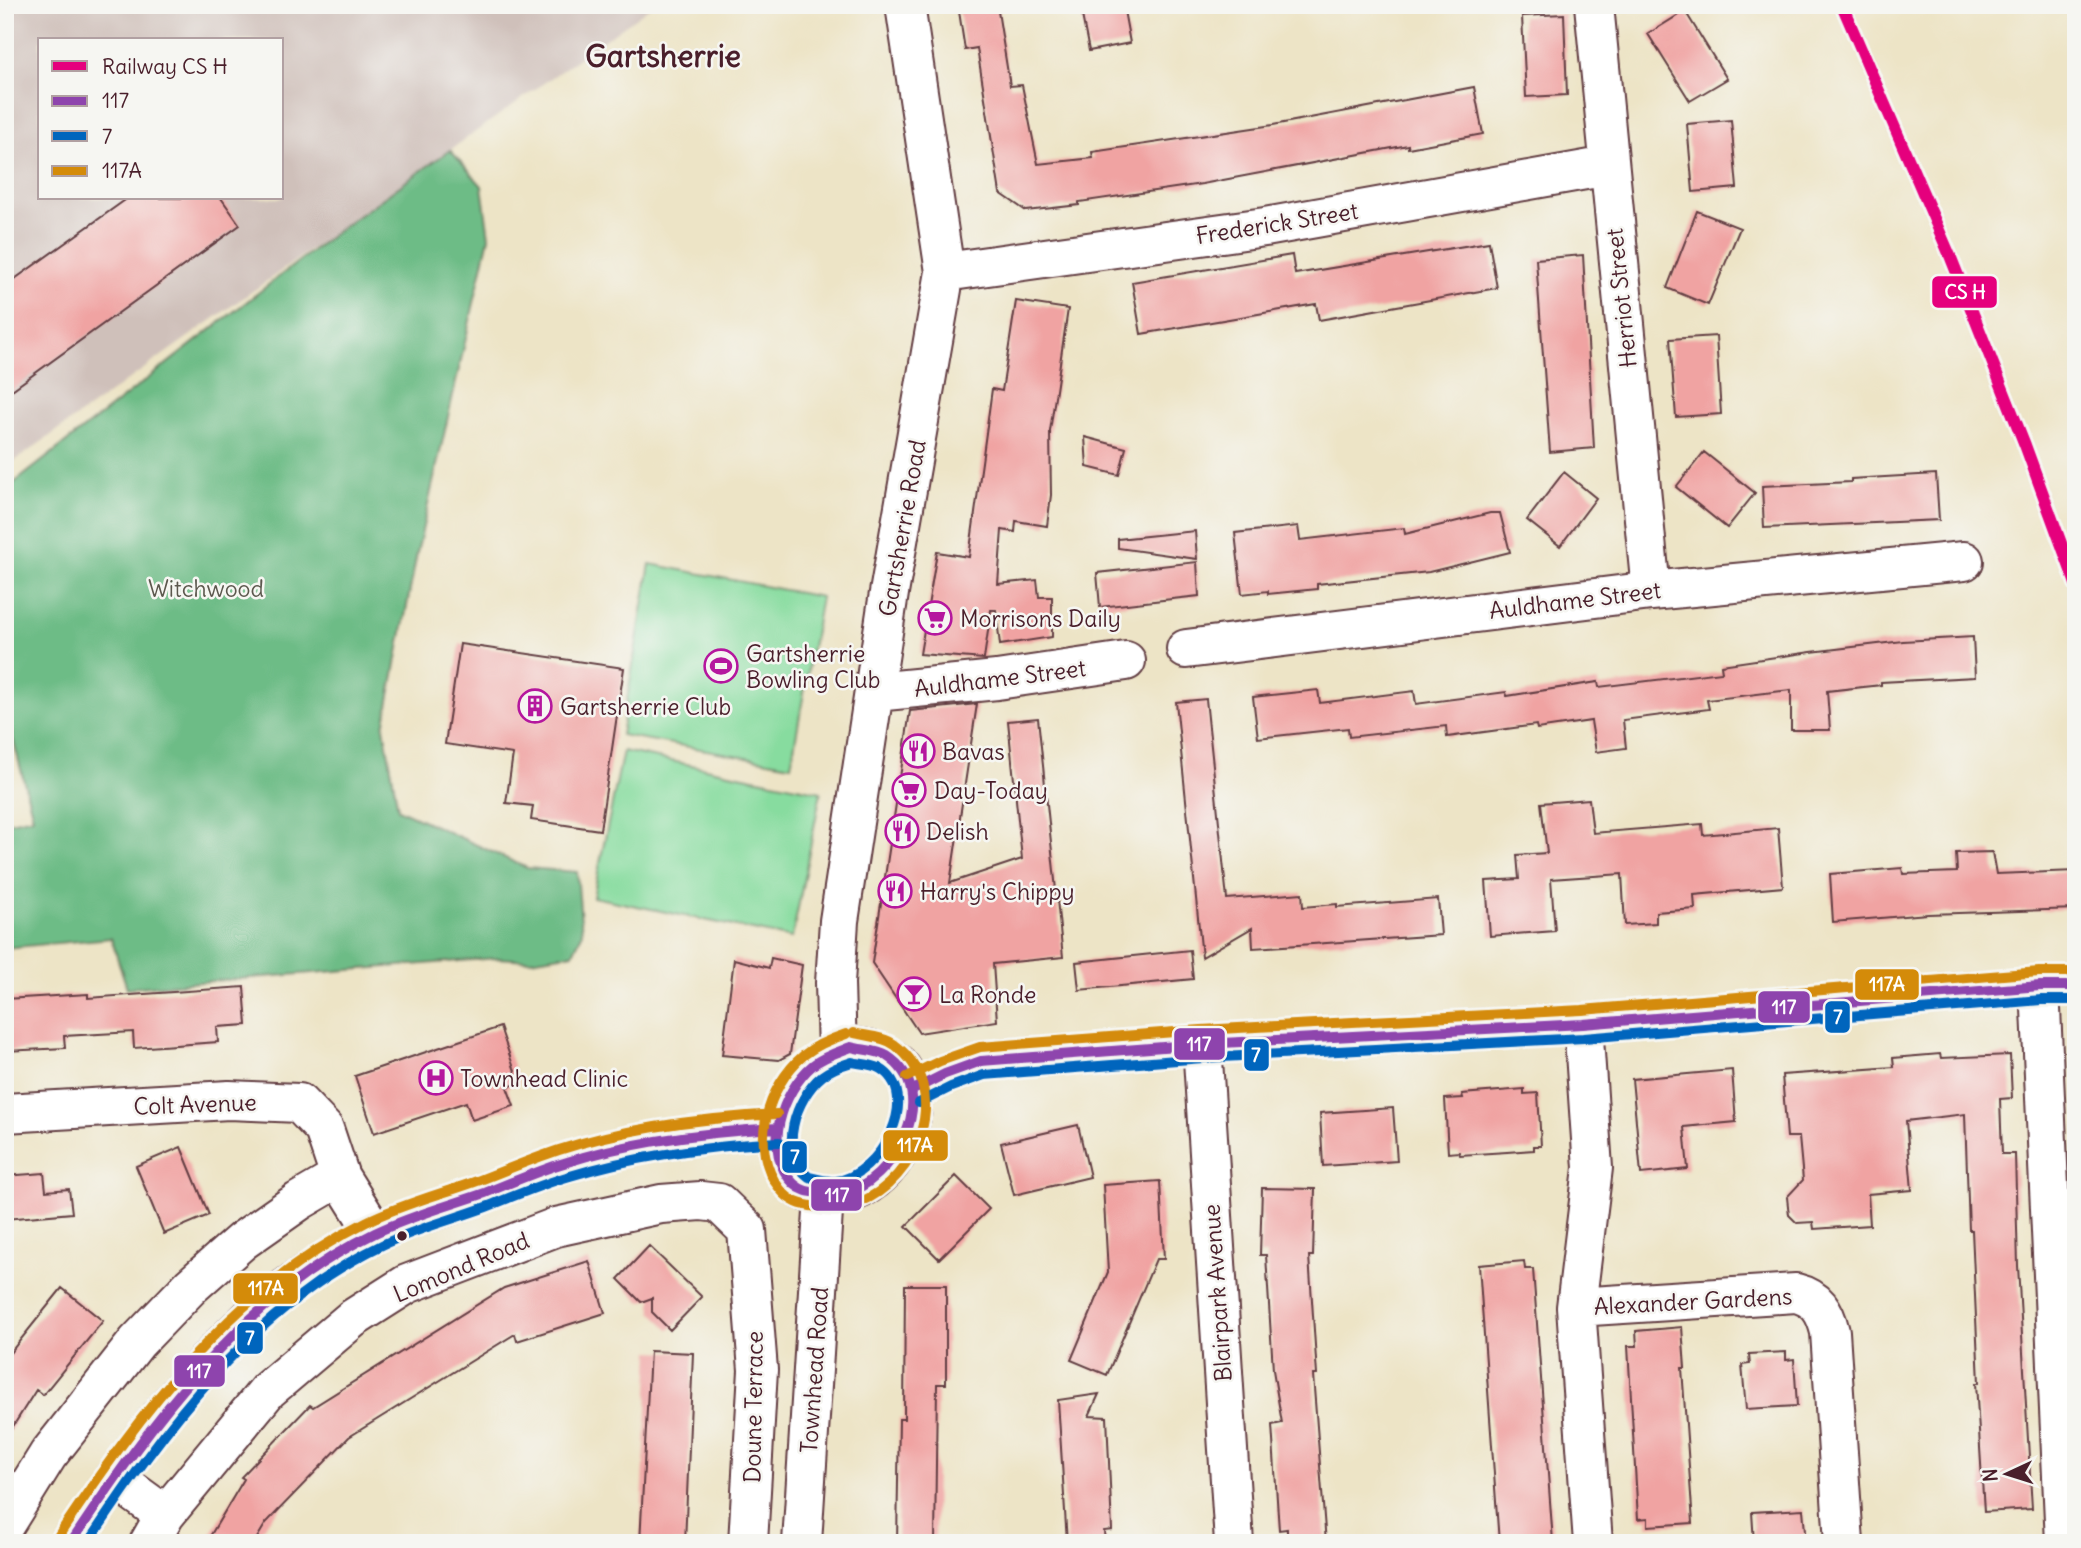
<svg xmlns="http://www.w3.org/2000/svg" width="2081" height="1548" font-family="Delius,sans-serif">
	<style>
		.industrial { fill: #cfc0ba; fill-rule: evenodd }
		.green { fill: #87dc9f; stroke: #687e65; stroke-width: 2 }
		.forest { fill: #6dbc86; stroke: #5c6e58; stroke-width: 2 }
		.building { fill: #f0a3a2 }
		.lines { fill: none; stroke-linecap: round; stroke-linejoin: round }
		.minor-casing { stroke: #623d42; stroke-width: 42 }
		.minor { stroke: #fff; stroke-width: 38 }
		.bus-1-casing { stroke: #f6f6f2; stroke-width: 16 }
		.bus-2-casing { stroke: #f6f6f2; stroke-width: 16 }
		.bus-3-casing { stroke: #f6f6f2; stroke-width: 16 }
		.bus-1 { stroke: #8e44ad; stroke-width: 10 }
		.bus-2 { stroke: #0065bd; stroke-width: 10 }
		.bus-3 { stroke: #d48b09; stroke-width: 10 }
		.rail-1-casing { stroke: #f6f6f2; stroke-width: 18 }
		.rail-1 { stroke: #e5007d; stroke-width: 12 }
		.bus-dot { fill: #4a1f2b; stroke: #f6f6f2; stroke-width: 2.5 }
		.labels { text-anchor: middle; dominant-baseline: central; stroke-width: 5; stroke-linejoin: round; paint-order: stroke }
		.street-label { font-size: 23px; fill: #4a1f2b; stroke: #f6f6f2 }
		.park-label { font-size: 23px; fill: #5c584e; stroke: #f6f6f2 }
		.poi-label { font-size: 23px; fill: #4a1f2b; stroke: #f6f6f2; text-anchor: start }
		.district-label { font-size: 30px; font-weight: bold; fill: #4a1f2b; stroke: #f6f6f2 }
		.line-badge { stroke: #f6f6f2; stroke-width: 2.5 }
		.badge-label { font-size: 19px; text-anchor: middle; font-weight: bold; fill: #fff }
	</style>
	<rect width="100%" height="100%" fill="#f6f6f2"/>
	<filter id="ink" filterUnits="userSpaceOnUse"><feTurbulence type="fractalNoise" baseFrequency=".0143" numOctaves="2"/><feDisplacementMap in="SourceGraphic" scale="14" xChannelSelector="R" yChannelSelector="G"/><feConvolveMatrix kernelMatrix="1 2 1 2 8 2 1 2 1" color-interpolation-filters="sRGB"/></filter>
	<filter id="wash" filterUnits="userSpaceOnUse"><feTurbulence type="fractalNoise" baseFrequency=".00686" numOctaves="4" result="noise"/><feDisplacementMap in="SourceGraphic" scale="28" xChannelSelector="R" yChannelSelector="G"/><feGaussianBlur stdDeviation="1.57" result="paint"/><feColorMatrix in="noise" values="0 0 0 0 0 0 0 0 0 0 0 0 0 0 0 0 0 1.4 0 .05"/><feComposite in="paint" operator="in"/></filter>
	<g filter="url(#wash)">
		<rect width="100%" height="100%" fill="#ede4c6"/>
		<path class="industrial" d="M5 5H653L5 468ZM40 40H282V198H40Z"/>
		<path class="green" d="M650 564 821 597 791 765 621 735Z
			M623 751 821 792 792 938 593 897Z"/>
		<path class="forest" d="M450 150 482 186 489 237 417 553 384 727 398 809 527 868 577 872 582 934 573 953 530 960 497 958 127 988 111 938 5 948V823L33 817 5 707V490L340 229Z"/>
		<g id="blocks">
			<path class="building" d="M958 5H997L1010 86 1022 85 1038 164 1093 158 1092 152 1273 125 1474 87 1483 134 1408 148V145L1202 184 1079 202V205L1026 211 1000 193 977 48 965 50Z
				M1080 5H1123L1130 43 1089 51Z
				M1685 11 1727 79 1690 101 1648 34Z
				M1564 14 1567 95 1526 97 1522 16Z
				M1731 120 1737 188 1693 192 1687 124Z
				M128 198H221L240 225 5 395V286Z
				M1697 211 1740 228 1708 305 1667 288Z
				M1489 242 1497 288 1319 320 1316 304 1141 334 1132 282 1292 255 1295 274Z
				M1583 255 1594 448 1550 452 1536 259Z
				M1016 301 1068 309 1050 431 1051 495 1047 526 1016 521 1015 532 1002 530 998 584 1037 580 1039 597H1052V637L1000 645 996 610H991L984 659 920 654 937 552 969 557 992 389 1002 391Z
				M1716 336 1721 414 1676 417 1670 339Z
				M1085 437 1126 448 1119 475 1087 467Z
				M1704 452 1755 493 1727 528 1676 487Z
				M1564 472 1596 498 1560 546 1527 520Z
				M1936 474 1939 520 1764 528 1762 486 1851 482V479Z
				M1490 513H1500L1510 552 1429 572 1317 584V589L1268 594V591L1242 594 1235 533 1298 526 1300 540 1404 528 1405 534Z
				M1195 531 1197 559 1118 548V539Z
				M1197 562 1199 596 1100 607 1097 573Z
				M1973 637 1975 677 1881 682V685L1827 691 1830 730H1791V690L1707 700 1709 709 1623 720 1626 748 1596 752 1591 721 1537 729 1536 725 1447 737 1446 726 1349 737 1348 728 1258 738 1253 697 1318 690 1320 703 1414 691 1416 704 1506 692 1507 696 1598 682 1599 687 1722 672 1721 665 1811 652 1903 641Z
				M460 644 624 668 600 830 531 820 533 806 506 803 513 754 445 744Z
				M1206 699 1227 899 1302 893 1303 907 1337 904V907L1438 899 1441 935 1253 948 1252 928 1202 957 1176 702Z
				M977 704 950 883 1022 859 1008 721 1038 718 1063 957 993 964 997 1021 919 1033 872 963 910 711Z
				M1589 799 1593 833 1702 824 1703 835 1778 828 1783 887 1694 895 1695 909 1656 912V923L1625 925 1622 874 1551 879 1555 931 1490 936 1486 881 1519 879 1517 855 1547 853 1541 803Z
				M1992 852 1996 874 2076 871V909L1928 914 1833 922 1830 874 1902 868 1903 874 1957 872 1956 853Z
				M1190 950 1193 979 1079 990 1076 962Z
				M771 958 802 965 790 1054 779 1060 722 1055 734 959 769 968Z
				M244 987 247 1025 217 1027 218 1042 134 1048 133 1032 64 1036 65 1048 5 1051V999L88 994V998Z
				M500 1027 519 1083 507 1087 514 1106 472 1120 466 1102 374 1133 355 1076Z
				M1940 1054 1941 1058 2010 1055 2012 1098 2000 1099 2002 1154H2015L2018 1266 2032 1509 1984 1512 1976 1383H1979L1972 1230H1969L1965 1114 1906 1121 1912 1190 1868 1194 1870 1225 1814 1229 1813 1222 1797 1223 1789 1215 1787 1197 1803 1180 1799 1137H1787L1782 1075 1894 1067 1893 1058Z
				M1732 1070 1736 1122 1684 1127 1688 1169 1641 1174 1632 1079Z
				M1524 1089V1094L1538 1093 1541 1146H1534V1150L1507 1152 1460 1155 1459 1152 1448 1153 1445 1099 1463 1098 1462 1094Z
				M1393 1108 1397 1161 1323 1166 1320 1113Z
				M1078 1125 1090 1177 1014 1195 1001 1143Z
				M181 1147 209 1215 164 1234 136 1166Z
				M44 1173 46 1191 69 1189 72 1213 5 1219V1176Z
				M956 1176 989 1209 939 1259 906 1226Z
				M1160 1181 1164 1259H1156L1107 1375 1071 1360 1108 1272 1103 1185Z
				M1262 1188 1315 1189 1313 1256H1309L1317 1375H1313L1326 1543H1287V1529L1279 1530 1272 1425 1282 1423 1273 1370 1266 1255H1260Z
				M649 1246 702 1297 670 1330 652 1312V1298L641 1302 618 1279Z
				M589 1261 605 1313 517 1341 515 1334 349 1437 266 1523 254 1543H206L244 1479 241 1477 310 1405 313 1407 504 1288Z
				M1524 1261 1525 1269H1533L1553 1542 1499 1543 1479 1265Z
				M905 1285H946V1384H937L935 1543H897L899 1419H904Z
				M62 1288 103 1321 43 1395 36 1390 5 1439V1359Z
				M1682 1327 1685 1368H1682L1693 1523 1648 1526V1518L1638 1519 1628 1346H1637L1636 1331Z
				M650 1351 693 1353 685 1543H640Z
				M1786 1352V1360L1794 1359 1797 1406 1746 1409 1742 1365 1750 1364 1749 1354Z
				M1099 1394 1089 1416 1107 1417 1112 1530 1104 1531 1105 1543H1067L1058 1400Z
				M1803 1509 1806 1543H1754L1752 1512Z"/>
		</g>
	</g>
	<g filter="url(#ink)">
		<use href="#blocks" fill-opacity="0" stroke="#623d42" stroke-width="2"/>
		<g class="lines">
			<defs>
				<path id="minor" d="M1594 5 1651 591
					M945 272 1265 227 1608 166
					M1186 649 1651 591 1964 561
					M875 692 997 680 1126 661
					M2040 986 2065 1543
					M1583 1024 1593 1168 1576 1307 1593 1543
					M1202 1044 1234 1543
					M851 1047C967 1050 899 1227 804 1191 783 1183 774 1145 779 1125 783 1106 794 1083 809 1069 821 1057 835 1053 851 1047Z
					M837 1052 835 983 839 921 889 593 945 272 905 5
					M913 1090 945 1074 981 1061 1202 1044 1583 1024 2040 986H2076
					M5 1113 229 1100 299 1103 324 1129 340 1177
					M1576 1307 1796 1293C1817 1298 1825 1311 1830 1332L1844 1543
					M114 1478 165 1515
					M5 1524 48 1455 137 1342 191 1286 242 1241 299 1201 340 1177 375 1233
					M71 1543C127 1457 187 1373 265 1305 294 1280 340 1250 375 1233 403 1219 435 1211 465 1200 498 1188 531 1174 564 1163 632 1142 707 1131 778 1128
					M149 1543 165 1515 268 1390 352 1319 407 1284 556 1227 661 1204 701 1201 719 1203 747 1230 758 1370 748 1543
					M802 1543 824 1196"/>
			</defs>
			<use href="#minor" class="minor-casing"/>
			<use href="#minor" class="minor"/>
			<defs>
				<path id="bus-1" d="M851 1047C861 1050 878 1050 887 1056 944 1093 894 1184 840 1195 833 1196 825 1194 819 1193 809 1192 802 1191 794 1184 761 1152 782 1091 813 1065 824 1056 838 1052 851 1047Z
					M913 1090 945 1074 981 1061 1202 1044 1583 1024 2040 986H2076
					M71 1543C152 1421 241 1298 375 1233 410 1216 448 1206 485 1193 511 1183 537 1171 564 1163 633 1141 706 1132 778 1128"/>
				<path id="bus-2" d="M852 1062C860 1064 871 1064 879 1068 925 1094 879 1177 836 1181 828 1182 817 1179 809 1177 776 1153 796 1097 822 1076 831 1069 842 1065 852 1062Z
					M919 1103 951 1087 984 1075 1203 1058 1584 1038 2041 1000H2076
					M88 1543C165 1426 252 1308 382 1245 415 1229 451 1220 486 1207 514 1196 542 1184 570 1176 638 1155 708 1146 779 1142"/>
				<path id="bus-3" d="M846 1034C831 1039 816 1045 804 1055 767 1086 748 1149 780 1189 790 1202 801 1205 817 1207 823 1208 831 1209 838 1209 845 1209 852 1205 858 1203 918 1180 954 1089 895 1045 885 1037 866 1036 854 1033
					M907 1077 940 1061 980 1047 1201 1030 1582 1010 2039 972H2076
					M59 1535C141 1412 231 1290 366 1222 402 1204 442 1194 480 1180 506 1170 532 1159 559 1150 629 1127 704 1118 777 1114"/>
			</defs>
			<use href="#bus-1" class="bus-1-casing"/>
			<use href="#bus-2" class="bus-2-casing"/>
			<use href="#bus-3" class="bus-3-casing"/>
			<use href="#bus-1" class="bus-1"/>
			<use href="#bus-2" class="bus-2"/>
			<use href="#bus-3" class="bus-3"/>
			<defs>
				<path id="rail-1" d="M1842 5 1951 258 2025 445 2076 584"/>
			</defs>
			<use href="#rail-1" class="rail-1-casing"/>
			<use href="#rail-1" class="rail-1"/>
		</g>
	</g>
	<defs>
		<symbol id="supermarket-ring" viewBox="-11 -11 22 22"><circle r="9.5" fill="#f6f6f2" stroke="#b5179e" stroke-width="1.5"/><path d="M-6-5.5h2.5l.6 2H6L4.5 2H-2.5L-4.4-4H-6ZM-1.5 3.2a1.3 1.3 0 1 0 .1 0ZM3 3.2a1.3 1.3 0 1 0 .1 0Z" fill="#b5179e"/></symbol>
		<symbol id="stadium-ring" viewBox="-11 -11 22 22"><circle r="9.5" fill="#f6f6f2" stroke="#b5179e" stroke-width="1.5"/><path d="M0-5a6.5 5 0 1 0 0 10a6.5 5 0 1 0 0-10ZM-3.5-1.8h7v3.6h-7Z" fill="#b5179e"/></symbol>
		<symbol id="building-ring" viewBox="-11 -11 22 22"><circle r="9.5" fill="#f6f6f2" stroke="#b5179e" stroke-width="1.5"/><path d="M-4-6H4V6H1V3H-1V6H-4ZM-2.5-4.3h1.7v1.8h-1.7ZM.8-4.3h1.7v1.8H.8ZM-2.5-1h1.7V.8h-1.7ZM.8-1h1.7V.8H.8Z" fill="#b5179e"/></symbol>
		<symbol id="restaurant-ring" viewBox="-11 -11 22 22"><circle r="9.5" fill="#f6f6f2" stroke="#b5179e" stroke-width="1.5"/><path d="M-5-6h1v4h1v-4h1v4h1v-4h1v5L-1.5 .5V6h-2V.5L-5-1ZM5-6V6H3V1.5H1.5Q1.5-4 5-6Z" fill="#b5179e"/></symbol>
		<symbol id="bar-ring" viewBox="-11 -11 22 22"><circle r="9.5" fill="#f6f6f2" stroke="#b5179e" stroke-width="1.5"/><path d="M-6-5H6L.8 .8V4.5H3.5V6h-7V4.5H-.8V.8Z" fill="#b5179e"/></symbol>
		<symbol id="hospital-ring" viewBox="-11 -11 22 22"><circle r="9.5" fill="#f6f6f2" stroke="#b5179e" stroke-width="1.5"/><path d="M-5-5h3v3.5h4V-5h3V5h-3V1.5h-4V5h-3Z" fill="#b5179e"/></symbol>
	</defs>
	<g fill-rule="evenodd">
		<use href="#supermarket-ring" x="916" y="599" width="38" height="38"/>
		<use href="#stadium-ring" x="702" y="647" width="38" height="38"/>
		<use href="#building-ring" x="516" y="687" width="38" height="38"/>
		<use href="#restaurant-ring" x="899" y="732" width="38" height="38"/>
		<use href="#supermarket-ring" x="890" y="771" width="38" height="38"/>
		<use href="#restaurant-ring" x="883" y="812" width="38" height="38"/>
		<use href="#restaurant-ring" x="876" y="872" width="38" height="38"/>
		<use href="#bar-ring" x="895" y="975" width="38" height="38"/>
		<use href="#hospital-ring" x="417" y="1059" width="38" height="38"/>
	</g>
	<circle class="bus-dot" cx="402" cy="1236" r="6"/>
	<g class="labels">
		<g class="street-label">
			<text transform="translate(1277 223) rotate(-9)">Frederick Street</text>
			<text transform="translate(1621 298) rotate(-96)">Herriot Street</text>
			<text transform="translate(902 528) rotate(-80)">Gartsherrie Road</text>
			<text transform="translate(1575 600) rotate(-7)">Auldhame Street</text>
			<text transform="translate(1000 678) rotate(-7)">Auldhame Street</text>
			<text transform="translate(195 1104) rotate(-2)">Colt Avenue</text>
			<text transform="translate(461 1267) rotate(-23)">Lomond Road</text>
			<text transform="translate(1217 1293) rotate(-94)">Blairpark Avenue</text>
			<text transform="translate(1693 1301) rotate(-3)">Alexander Gardens</text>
			<text transform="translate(814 1370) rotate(-86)">Townhead Road</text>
			<text transform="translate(753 1407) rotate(-89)">Doune Terrace</text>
		</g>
		<g class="park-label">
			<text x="206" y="588">Witchwood</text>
		</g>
		<g class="poi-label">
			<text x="960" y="618">Morrisons Daily</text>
			<text x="746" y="653">Gartsherrie<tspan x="746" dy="26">Bowling Club</tspan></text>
			<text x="560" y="706">Gartsherrie Club</text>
			<text x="942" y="751">Bavas</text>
			<text x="934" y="790">Day-Today</text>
			<text x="926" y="831">Delish</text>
			<text x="920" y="891">Harry's Chippy</text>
			<text x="939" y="994">La Ronde</text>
			<text x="460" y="1078">Townhead Clinic</text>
		</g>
		<g class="district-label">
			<text x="663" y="56">Gartsherrie</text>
		</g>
	</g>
	<g class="line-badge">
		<rect x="1931" y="275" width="67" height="34" rx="7" fill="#e5007d"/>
		<rect x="1854" y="968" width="66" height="33" rx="7" fill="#d48b09"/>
		<rect x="1757" y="990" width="54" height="34" rx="7" fill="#8e44ad"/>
		<rect x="1824" y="1000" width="27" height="34" rx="7" fill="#0065bd"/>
		<rect x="1173" y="1027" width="53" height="34" rx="7" fill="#8e44ad"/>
		<rect x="1243" y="1038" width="27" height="34" rx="7" fill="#0065bd"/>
		<rect x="882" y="1129" width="67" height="33" rx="7" fill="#d48b09"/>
		<rect x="781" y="1140" width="27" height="34" rx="7" fill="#0065bd"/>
		<rect x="810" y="1178" width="53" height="34" rx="7" fill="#8e44ad"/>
		<rect x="232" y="1272" width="67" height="33" rx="7" fill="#d48b09"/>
		<rect x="236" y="1321" width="28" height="34" rx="7" fill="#0065bd"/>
		<rect x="173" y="1354" width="53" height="34" rx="7" fill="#8e44ad"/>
	</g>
	<g class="badge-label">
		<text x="1965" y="299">CS H</text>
		<text x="1887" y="991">117A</text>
		<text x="1784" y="1014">117</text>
		<text x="1838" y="1024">7</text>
		<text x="1199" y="1051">117</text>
		<text x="1256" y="1062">7</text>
		<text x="915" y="1152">117A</text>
		<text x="795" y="1164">7</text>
		<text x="837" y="1202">117</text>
		<text x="266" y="1295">117A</text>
		<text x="250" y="1345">7</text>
		<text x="199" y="1378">117</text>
	</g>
	<rect width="2081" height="1548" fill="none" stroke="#f6f6f2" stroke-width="28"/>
	<rect x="38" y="38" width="245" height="161" fill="#f6f6f2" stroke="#b1a0a2" stroke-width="2"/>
	<rect x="52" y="61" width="35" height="10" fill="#e5007d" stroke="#b1a0a2" stroke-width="2"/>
	<text x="102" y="74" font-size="21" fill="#4a1f2b">Railway CS H</text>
	<rect x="52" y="96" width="35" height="10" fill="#8e44ad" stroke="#b1a0a2" stroke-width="2"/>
	<text x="102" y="108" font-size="21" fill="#4a1f2b">117</text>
	<rect x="52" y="131" width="35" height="10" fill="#0065bd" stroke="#b1a0a2" stroke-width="2"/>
	<text x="102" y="144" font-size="21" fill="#4a1f2b">7</text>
	<rect x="52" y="166" width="35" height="10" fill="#d48b09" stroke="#b1a0a2" stroke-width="2"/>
	<text x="102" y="178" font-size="21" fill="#4a1f2b">117A</text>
	<g transform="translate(2007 1474) rotate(266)" stroke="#f6f6f2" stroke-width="5" paint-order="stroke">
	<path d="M0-5L12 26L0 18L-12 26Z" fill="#4a1f2b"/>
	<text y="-10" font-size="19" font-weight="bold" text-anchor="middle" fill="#4a1f2b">N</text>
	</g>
</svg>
